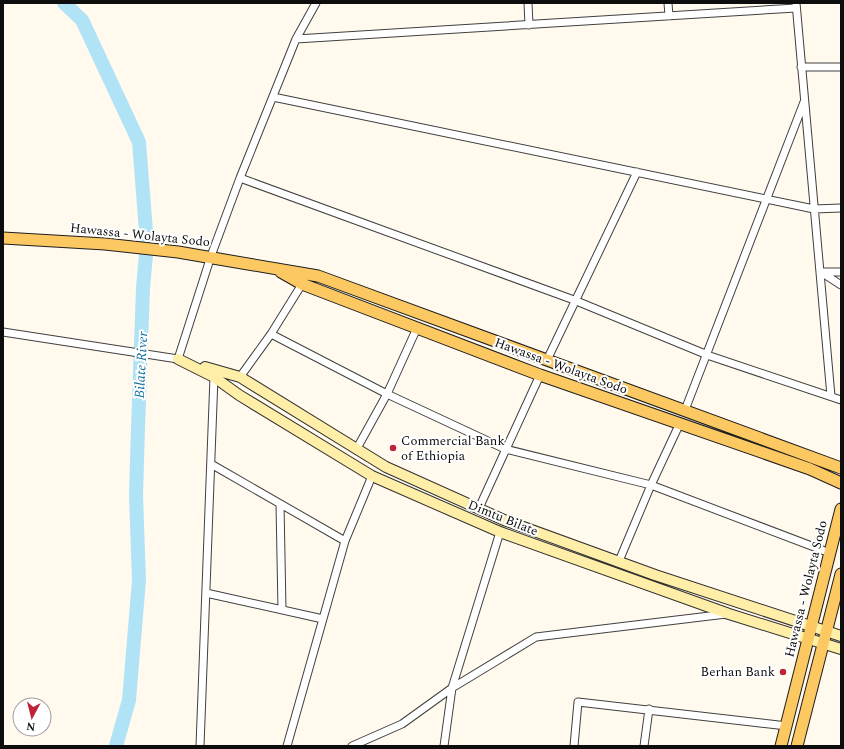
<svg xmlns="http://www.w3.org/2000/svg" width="844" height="749" font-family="Spectral,serif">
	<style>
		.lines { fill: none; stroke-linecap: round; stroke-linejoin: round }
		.river { stroke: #b1e3f7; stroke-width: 14 }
		.minor-casing { stroke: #404040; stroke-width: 9 }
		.secondary-casing { stroke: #2f2f2f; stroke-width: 12 }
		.primary-casing { stroke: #1e1e1e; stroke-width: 13 }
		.minor { stroke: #fff; stroke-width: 7 }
		.secondary { stroke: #ffeea8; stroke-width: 10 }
		.primary { stroke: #fbc862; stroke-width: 11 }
		.poi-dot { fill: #bf2338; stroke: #fff; stroke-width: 1.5 }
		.labels { text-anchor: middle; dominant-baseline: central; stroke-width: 4; stroke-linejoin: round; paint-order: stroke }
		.street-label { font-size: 13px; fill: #0d0d0d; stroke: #fff }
		.poi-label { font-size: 13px; fill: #0d0d0d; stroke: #fff; text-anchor: start }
		.water-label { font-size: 14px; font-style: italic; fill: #1470a1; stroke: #fff }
	</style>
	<rect width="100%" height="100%" fill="#fffaed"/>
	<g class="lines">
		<path class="river" d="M64 3 82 20 139 142 147 244 143 288 138 428 136 495 139 580 129 700 116 746"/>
		<defs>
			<path id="minor" d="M528 3 529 25
				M668 3 669 16
				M796 3 831 396
				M296 39 796 8
				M801 67H841
				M273 97 814 209 841 208
				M240 178 574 300 710 356 841 400
				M821 272 841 285
				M821 272H841
				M3 332 178 359 211 256 240 178 296 39 316 3
				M271 334 387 394 505 449 651 485 830 553
				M547 360 637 172
				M240 377 271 334 302 284
				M685 410 804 102
				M356 450 387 394 417 328
				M211 464 345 541
				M280 504 282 610
				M479 508 540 375
				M619 561 651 485 680 423
				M206 593 323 619
				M200 746 214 377
				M287 746 345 541 372 476
				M352 746 402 724 452 688 500 532
				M444 746 452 688 536 637 726 614
				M574 746 578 702 787 726
				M644 746 649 709"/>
			<path id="secondary" d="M178 359 214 377 239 395 372 476 500 532 729 614 841 649
				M205 367 240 377 386 467 504 520 655 575 841 636"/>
			<path id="primary" d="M3 238 105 244 178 252 318 276 841 468
				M281 272 302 284 540 375 810 469 841 483
				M781 746 841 509
				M797 746 841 574"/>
		</defs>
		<use href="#minor" class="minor-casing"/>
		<use href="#secondary" class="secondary-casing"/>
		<use href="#primary" class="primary-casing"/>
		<use href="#minor" class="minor"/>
		<use href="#secondary" class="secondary"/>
		<use href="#primary" class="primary"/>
	</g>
	<g class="poi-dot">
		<circle cx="393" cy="448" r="4"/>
		<circle cx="783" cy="672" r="4"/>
	</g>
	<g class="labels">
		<g class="street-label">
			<text transform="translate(140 235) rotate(6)">Hawassa - Wolayta Sodo</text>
			<text transform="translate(561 366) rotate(20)">Hawassa - Wolayta Sodo</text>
			<text transform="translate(503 518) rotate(22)">Dimtu Bilate</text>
			<text transform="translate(806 589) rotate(-76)">Hawassa - Wolayta Sodo</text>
		</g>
		<g class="poi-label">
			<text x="401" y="441">Commercial Bank<tspan x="401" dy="15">of Ethiopia</tspan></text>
			<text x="775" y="672" text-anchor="end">Berhan Bank</text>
		</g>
		<g class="water-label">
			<text transform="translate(141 365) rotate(-87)">Bilate River</text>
		</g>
	</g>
	<rect width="844" height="749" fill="none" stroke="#0d0d0d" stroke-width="8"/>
	<g transform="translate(32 717) rotate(187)"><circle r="19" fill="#ffffff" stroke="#9e9e9e"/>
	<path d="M0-3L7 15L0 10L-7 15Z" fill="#bf2338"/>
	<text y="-6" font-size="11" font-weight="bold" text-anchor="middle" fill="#0d0d0d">N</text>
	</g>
</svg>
